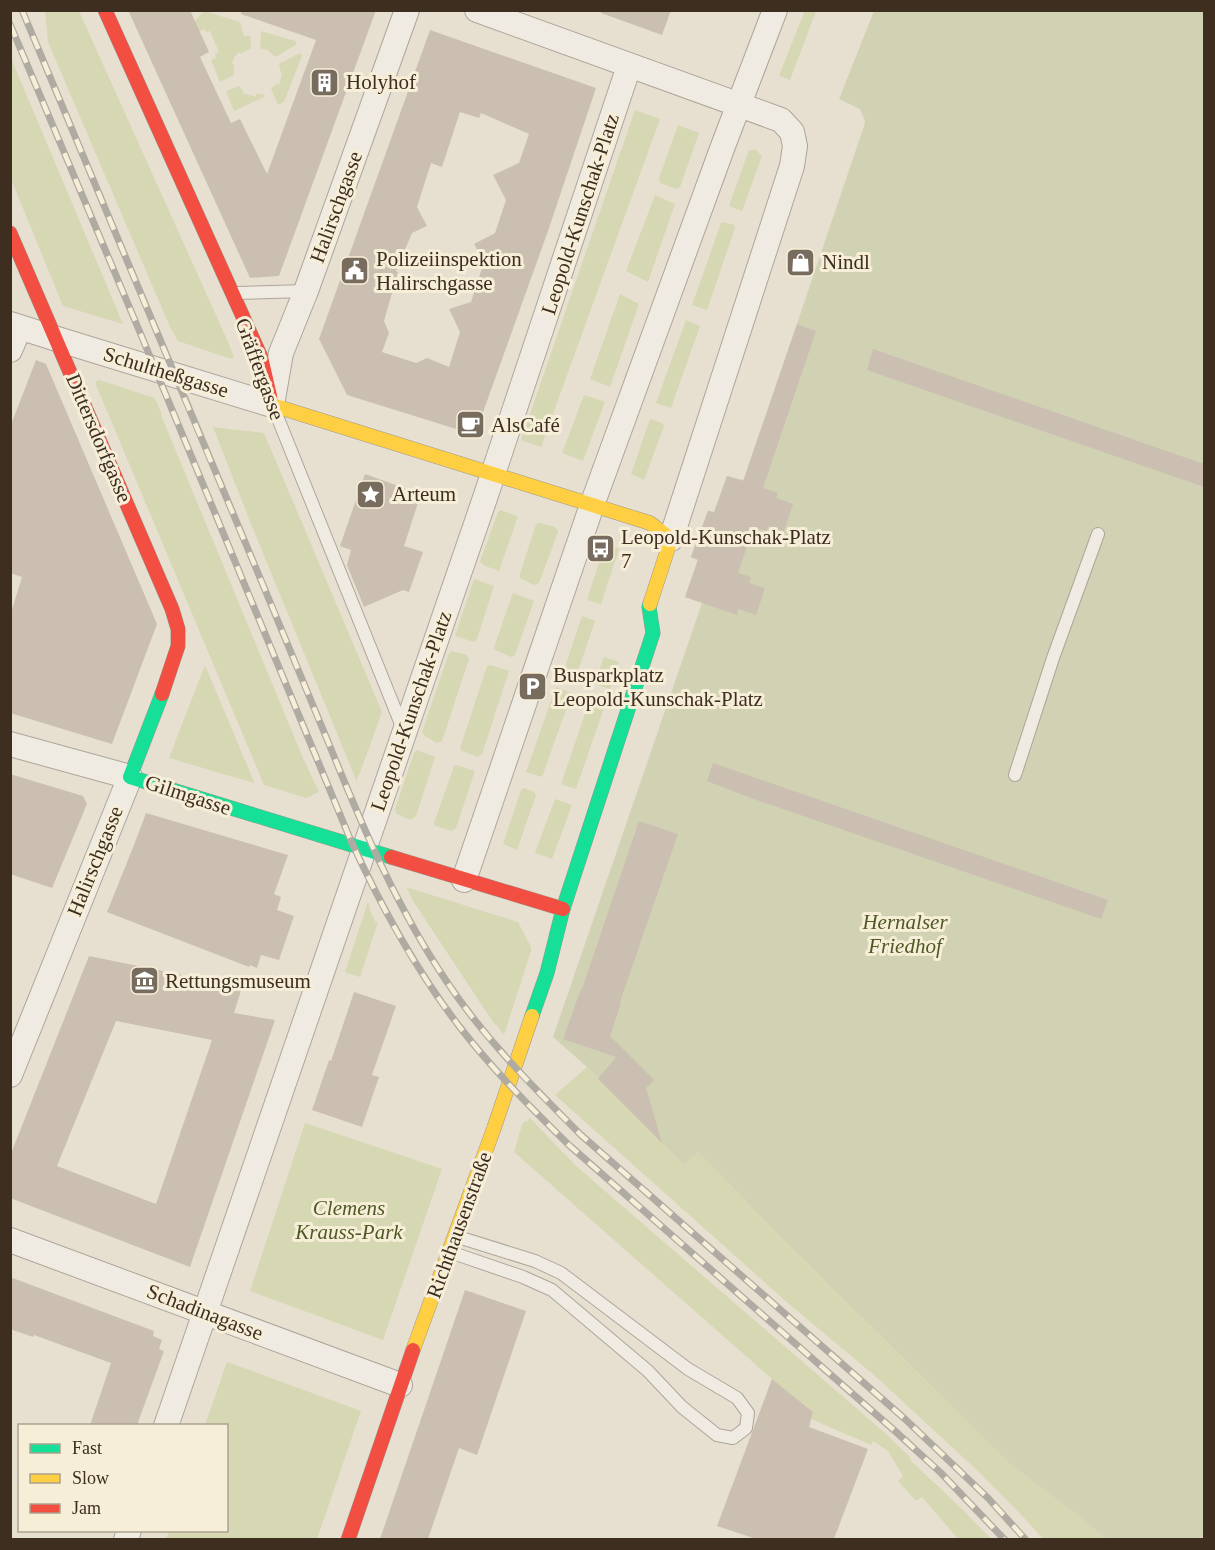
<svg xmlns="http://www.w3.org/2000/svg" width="1215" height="1550" font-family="'Times New Roman',serif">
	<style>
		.green { fill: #d6d7b3 }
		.cemetery { fill: #d1d1b3 }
		.building { fill: #cbbfb2; fill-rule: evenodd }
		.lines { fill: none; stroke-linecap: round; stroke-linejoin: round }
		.lane-casing { stroke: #ada599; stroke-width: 14 }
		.street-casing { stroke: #ada599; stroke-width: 26 }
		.fast-casing { stroke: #9c958a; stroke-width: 15 }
		.slow-casing { stroke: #9c958a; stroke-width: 15 }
		.jam-casing { stroke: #9c958a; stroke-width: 15 }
		.lane { stroke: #efebe3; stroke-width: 12 }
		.street { stroke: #efebe3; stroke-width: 24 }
		.fast { stroke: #16e098; stroke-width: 14 }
		.slow { stroke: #ffcf43; stroke-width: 14 }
		.jam { stroke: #f24e42; stroke-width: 14 }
		.rail-casing { stroke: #afaaa2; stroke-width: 7 }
		.rail { stroke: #f7eed8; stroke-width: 4.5; stroke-dasharray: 14; stroke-linecap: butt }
		.labels { text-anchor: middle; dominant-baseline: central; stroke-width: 6; stroke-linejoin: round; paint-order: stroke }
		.poi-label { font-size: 21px; fill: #3d2e20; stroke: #f7eed8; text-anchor: start }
		.street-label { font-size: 21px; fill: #3d2e20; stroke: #f7eed8 }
		.park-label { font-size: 21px; font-style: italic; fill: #4d5a26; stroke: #f7eed8 }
	</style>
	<rect width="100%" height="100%" fill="#e7e0d1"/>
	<path class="green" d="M805 10 816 11 790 80 779 76Z
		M45 11H79L229 344 234 358H228L178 341 170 327 48 42Z
		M204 11 240 22 244 36H250L251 48 241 54 239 52 234 58 232 64 234 65V75L220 82 211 60 216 58 215 54 219 52 210 31 206 32 205 29 198 32 194 22Z
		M261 31 295 41 297 44 276 57 267 50 260 48Z
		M300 53 302 56 284 102 278 105 271 89 276 84 279 85 282 74 281 73 279 64Z
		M11 58 123 324 63 306 11 179Z
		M239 86 243 91V93L256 97V94H263L264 97 234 111 226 91Z
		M635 110 660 119 541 447 521 440Z
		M678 125 699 133 680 187 676 189 660 183 659 178Z
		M749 150H756L762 156 742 211 729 206Z
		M655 195 675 204 648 282 626 271Z
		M724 222 734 225 735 228 707 310 692 305 721 223Z
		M620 294 639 304 610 387 590 379Z
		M686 320 700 326 671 408 656 403Z
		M99 380 155 398 162 414 161 415 303 758 319 792 306 798 264 785 96 385V381Z
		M584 395 605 402 583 461 562 453Z
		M650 419 662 423 664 426 644 480 631 474Z
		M213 427 264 433 382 712 360 773 357 778V782L251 524Z
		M501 510 517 516V519L499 571 483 565 480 561 498 512Z
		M540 523 555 527 558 532 539 583 534 585 520 578V574L536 524Z
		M605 544 619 549 601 604 587 600Z
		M474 579 494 586 477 639 474 642 455 636Z
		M513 593 534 601 515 655 511 657 495 650 494 647Z
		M582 616 595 621 576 677 563 673Z
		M451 651 467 655 469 659 442 741 437 743 425 736 422 732 449 653Z
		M604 657 619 662 610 689 594 684Z
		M205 665 254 782V783L169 758Z
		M491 665 509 671 482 754 478 757 462 751 460 748 487 666Z
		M556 687 572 693 542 777 526 772Z
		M590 699 605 705 576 789 561 784Z
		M417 750 435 757 416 816 411 820 397 814 395 809 414 753Z
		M456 765 475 771 456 828 451 831 435 826 434 823 454 766Z
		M524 788 534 792 536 795 517 850 503 844 521 790Z
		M555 799 572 805 552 859 535 853Z
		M406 887 518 922 531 947V951L504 1035 496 1024 495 1025 413 901Z
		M368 902 370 907 369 908 376 923 378 922 360 977 345 972Z
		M587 1067 684 1165 698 1152 777 1233 1010 1464 1084 1520 1106 1539H1043L1027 1521 979 1472 874 1375 789 1304 555 1095Z
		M529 1117 576 1166 885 1433 910 1457 911 1461 963 1510 991 1539H958L922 1497 916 1501 898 1481 903 1476 888 1451 873 1441 871 1445 811 1419 813 1412 772 1379 514 1152 522 1125 524 1122 528 1121Z
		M305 1123 442 1169 383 1340 250 1291Z
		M227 1362 361 1411 317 1539H166L169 1531 226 1530V1426L205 1425Z"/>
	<path class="cemetery" d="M874 11H1204V1539H1106L1084 1520 1010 1464 777 1233 698 1152 684 1165 587 1067 553 1037 702 603 685 597 698 559 691 557 692 553 695 551 708 510 714 513 727 476 744 480 864 126 865 121 860 109 839 99Z"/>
	<path class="building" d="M128 10H190L209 52 200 57 231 123 240 119 267 174 316 40 241 14 242 10H376L279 276 250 278Z
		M601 10H671L662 35 601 13Z
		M430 30 596 88 548 231 477 429 469 433 347 395 319 339ZM460 112 479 118 481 113 529 134 519 163 493 175 506 200 495 233 474 244 484 262 471 302 449 309 460 332 449 367 427 358 416 363 382 352 389 333 384 321 398 272 396 271 412 233 427 226 417 207 431 163 442 167Z
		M797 324 816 331 763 488 778 493 776 498 793 504 784 531 769 526 766 531 754 527 738 573 751 577 749 583 765 588 756 615 738 609 737 615 685 597 698 560 691 557 697 540 703 536 702 527 708 511 714 512 727 476 743 481Z
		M873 349 1204 464V487L867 370Z
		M36 360 46 364 157 624 112 744 10 713V616L22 577 10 573V427Z
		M365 474 421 494 404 546 423 552 409 592 403 590 364 607 347 565 351 550 340 546Z
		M713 763 1108 900 1101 919 751 798 707 781Z
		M10 774 83 796 87 804 52 888 10 874Z
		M146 813 288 855 274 894 281 897 277 910 294 916 279 960 261 955 257 968 250 965 249 967 107 912 134 845Z
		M639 821 678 834 620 1002 621 1003 610 1036 654 1080 646 1088 662 1143 598 1079 616 1057 563 1039 581 989H582Z
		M89 956 242 987 234 1013 275 1020 190 1267 10 1198V1156ZM116 1021 212 1040 156 1204 57 1166Z
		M354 992 396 1006 372 1075 379 1077 362 1127 312 1110 329 1060 331 1061Z
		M10 1277 154 1331 153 1336 162 1340 159 1349 164 1351 137 1425H90L111 1363 34 1335 33 1337 10 1329Z
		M465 1290 526 1311 477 1455 459 1448 428 1539H380Z
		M772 1379 813 1412 809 1427 868 1449 834 1539H756L717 1526Z"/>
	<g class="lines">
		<defs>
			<path id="lane" d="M236 293 306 291
				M275 411 403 729
				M1015 775 1053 658 1098 534
				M450 1252 523 1277 552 1290 648 1371 682 1407 717 1435 733 1438 746 1428 748 1413 737 1398 688 1369 561 1273 535 1261 455 1236"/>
			<path id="street" d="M477 10 781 120 792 132 795 146 792 166 671 539
				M10 324 57 339 272 405 281 353 306 291 407 10
				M10 350 20 327
				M10 744 130 777 10 1075
				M464 880 592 505 723 146 775 10
				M10 1240 400 1385
				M166 1426 485 498 629 66
				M126 1540 129 1530"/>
			<path id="fast" d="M162 694 130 777 391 857
				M532 1016 547 973 563 909 653 633 649 607 650 604"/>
			<path id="slow" d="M270 396 272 405 650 523 671 539 650 604
				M413 1350 494 1128 532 1016"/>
			<path id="jam" d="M105 10 261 357 270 396
				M10 233 172 609 178 629V646L162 694
				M391 857 563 909
				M348 1540 413 1350"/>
		</defs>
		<use href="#lane" class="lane-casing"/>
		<use href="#street" class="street-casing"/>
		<use href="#fast" class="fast-casing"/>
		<use href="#slow" class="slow-casing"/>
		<use href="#jam" class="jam-casing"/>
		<use href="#lane" class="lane"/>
		<use href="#street" class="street"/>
		<use href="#fast" class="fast"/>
		<use href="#slow" class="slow"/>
		<use href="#jam" class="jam"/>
		<defs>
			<path id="rail" d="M22 10C101 198 179 386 258 573 282 630 305 687 329 744 362 826 397 908 447 982 485 1039 533 1087 581 1135L905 1419 988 1498 1026 1540
				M10 24 139 330 351 841C381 906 415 969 459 1026 492 1069 531 1108 570 1146L895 1431 941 1473 1005 1540"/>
		</defs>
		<use href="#rail" class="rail-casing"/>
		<use href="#rail" class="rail"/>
	</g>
	<defs>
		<symbol id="building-square" viewBox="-11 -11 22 22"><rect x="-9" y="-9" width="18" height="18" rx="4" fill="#786c5e" stroke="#f7eed8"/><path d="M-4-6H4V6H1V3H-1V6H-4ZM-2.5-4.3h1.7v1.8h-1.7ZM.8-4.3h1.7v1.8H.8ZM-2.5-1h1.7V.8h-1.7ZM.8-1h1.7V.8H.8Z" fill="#fff"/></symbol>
		<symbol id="shop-square" viewBox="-11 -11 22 22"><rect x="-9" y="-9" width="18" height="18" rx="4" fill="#786c5e" stroke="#f7eed8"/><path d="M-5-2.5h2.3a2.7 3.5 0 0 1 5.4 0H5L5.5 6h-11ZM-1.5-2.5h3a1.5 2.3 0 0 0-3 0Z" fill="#fff"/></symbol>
		<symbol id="civic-square" viewBox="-11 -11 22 22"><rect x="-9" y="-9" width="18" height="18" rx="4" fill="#786c5e" stroke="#f7eed8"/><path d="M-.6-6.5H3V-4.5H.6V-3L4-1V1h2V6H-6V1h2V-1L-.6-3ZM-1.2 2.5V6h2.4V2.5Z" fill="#fff"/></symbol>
		<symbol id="cafe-square" viewBox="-11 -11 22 22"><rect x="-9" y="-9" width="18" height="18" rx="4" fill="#786c5e" stroke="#f7eed8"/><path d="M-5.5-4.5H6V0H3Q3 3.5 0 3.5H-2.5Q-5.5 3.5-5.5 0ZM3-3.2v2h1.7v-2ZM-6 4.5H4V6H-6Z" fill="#fff"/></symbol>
		<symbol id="sight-square" viewBox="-11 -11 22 22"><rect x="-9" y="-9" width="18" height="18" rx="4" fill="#786c5e" stroke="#f7eed8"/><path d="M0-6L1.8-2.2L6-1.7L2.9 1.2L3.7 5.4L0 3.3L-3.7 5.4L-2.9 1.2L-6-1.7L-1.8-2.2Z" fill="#fff"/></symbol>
		<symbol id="bus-square" viewBox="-11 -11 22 22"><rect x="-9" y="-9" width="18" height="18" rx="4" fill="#786c5e" stroke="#f7eed8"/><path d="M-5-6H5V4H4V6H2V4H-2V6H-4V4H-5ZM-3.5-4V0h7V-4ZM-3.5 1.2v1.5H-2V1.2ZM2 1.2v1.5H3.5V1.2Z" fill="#fff"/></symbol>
		<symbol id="parking-square" viewBox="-11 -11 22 22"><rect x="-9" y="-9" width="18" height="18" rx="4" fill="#786c5e" stroke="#f7eed8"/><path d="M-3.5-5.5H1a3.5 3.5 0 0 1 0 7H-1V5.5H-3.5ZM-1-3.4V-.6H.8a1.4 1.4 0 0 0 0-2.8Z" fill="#fff"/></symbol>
		<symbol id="museum-square" viewBox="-11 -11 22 22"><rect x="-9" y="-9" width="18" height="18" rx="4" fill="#786c5e" stroke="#f7eed8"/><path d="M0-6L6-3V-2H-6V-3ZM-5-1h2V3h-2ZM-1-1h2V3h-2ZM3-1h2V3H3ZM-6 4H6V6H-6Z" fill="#fff"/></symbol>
	</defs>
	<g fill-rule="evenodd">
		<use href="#building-square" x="308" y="66" width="33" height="33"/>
		<use href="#shop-square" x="784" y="246" width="33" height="33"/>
		<use href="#civic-square" x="338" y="254" width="33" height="33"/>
		<use href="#cafe-square" x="454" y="408" width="33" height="33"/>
		<use href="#sight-square" x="354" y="478" width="33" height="33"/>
		<use href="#bus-square" x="584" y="532" width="33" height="33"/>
		<use href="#parking-square" x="516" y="670" width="33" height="33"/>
		<use href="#museum-square" x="128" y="964" width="33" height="33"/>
	</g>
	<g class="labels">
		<g class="poi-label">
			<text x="346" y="82">Holyhof</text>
			<text x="376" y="259">Polizeiinspektion<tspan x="376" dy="24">Halirschgasse</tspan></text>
			<text x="822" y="262">Nindl</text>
			<text x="491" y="425">AlsCafé</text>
			<text x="392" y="494">Arteum</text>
			<text x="621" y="537">Leopold-Kunschak-Platz<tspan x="621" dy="24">7</tspan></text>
			<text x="553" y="675">Busparkplatz<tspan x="553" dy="24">Leopold-Kunschak-Platz</tspan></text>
			<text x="165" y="981">Rettungsmuseum</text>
		</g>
		<g class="street-label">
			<text transform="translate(336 207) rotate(-70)">Halirschgasse</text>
			<text transform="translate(580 214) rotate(-72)">Leopold-Kunschak-Platz</text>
			<text transform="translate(260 369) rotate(70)">Gräffergasse</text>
			<text transform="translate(166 372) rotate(17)">Schultheßgasse</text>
			<text transform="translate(99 438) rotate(67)">Dittersdorfgasse</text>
			<text transform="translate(411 711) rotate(-71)">Leopold-Kunschak-Platz</text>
			<text transform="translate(188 795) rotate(18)">Gilmgasse</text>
			<text transform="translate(95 861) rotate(-68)">Halirschgasse</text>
			<text transform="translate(459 1225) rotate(-70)">Richthausenstraße</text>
			<text transform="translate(205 1312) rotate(21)">Schadinagasse</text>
		</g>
		<g class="park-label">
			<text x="905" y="922">Hernalser<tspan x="905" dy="24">Friedhof</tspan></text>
			<text x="349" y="1208">Clemens<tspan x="349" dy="24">Krauss-Park</tspan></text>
		</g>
	</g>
	<rect width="1215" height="1550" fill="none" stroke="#3d2e20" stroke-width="24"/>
	<rect x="18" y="1424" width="210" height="108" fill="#f7eed8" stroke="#ada18e" stroke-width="1.5"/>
	<rect x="30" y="1444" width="30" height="9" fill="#16e098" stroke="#ada18e" stroke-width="1.5"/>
	<text x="72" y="1454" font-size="18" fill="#3d2e20">Fast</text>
	<rect x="30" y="1474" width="30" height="9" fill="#ffcf43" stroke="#ada18e" stroke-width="1.5"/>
	<text x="72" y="1484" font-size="18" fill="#3d2e20">Slow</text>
	<rect x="30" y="1504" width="30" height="9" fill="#f24e42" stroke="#ada18e" stroke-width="1.5"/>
	<text x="72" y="1514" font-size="18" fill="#3d2e20">Jam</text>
</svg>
